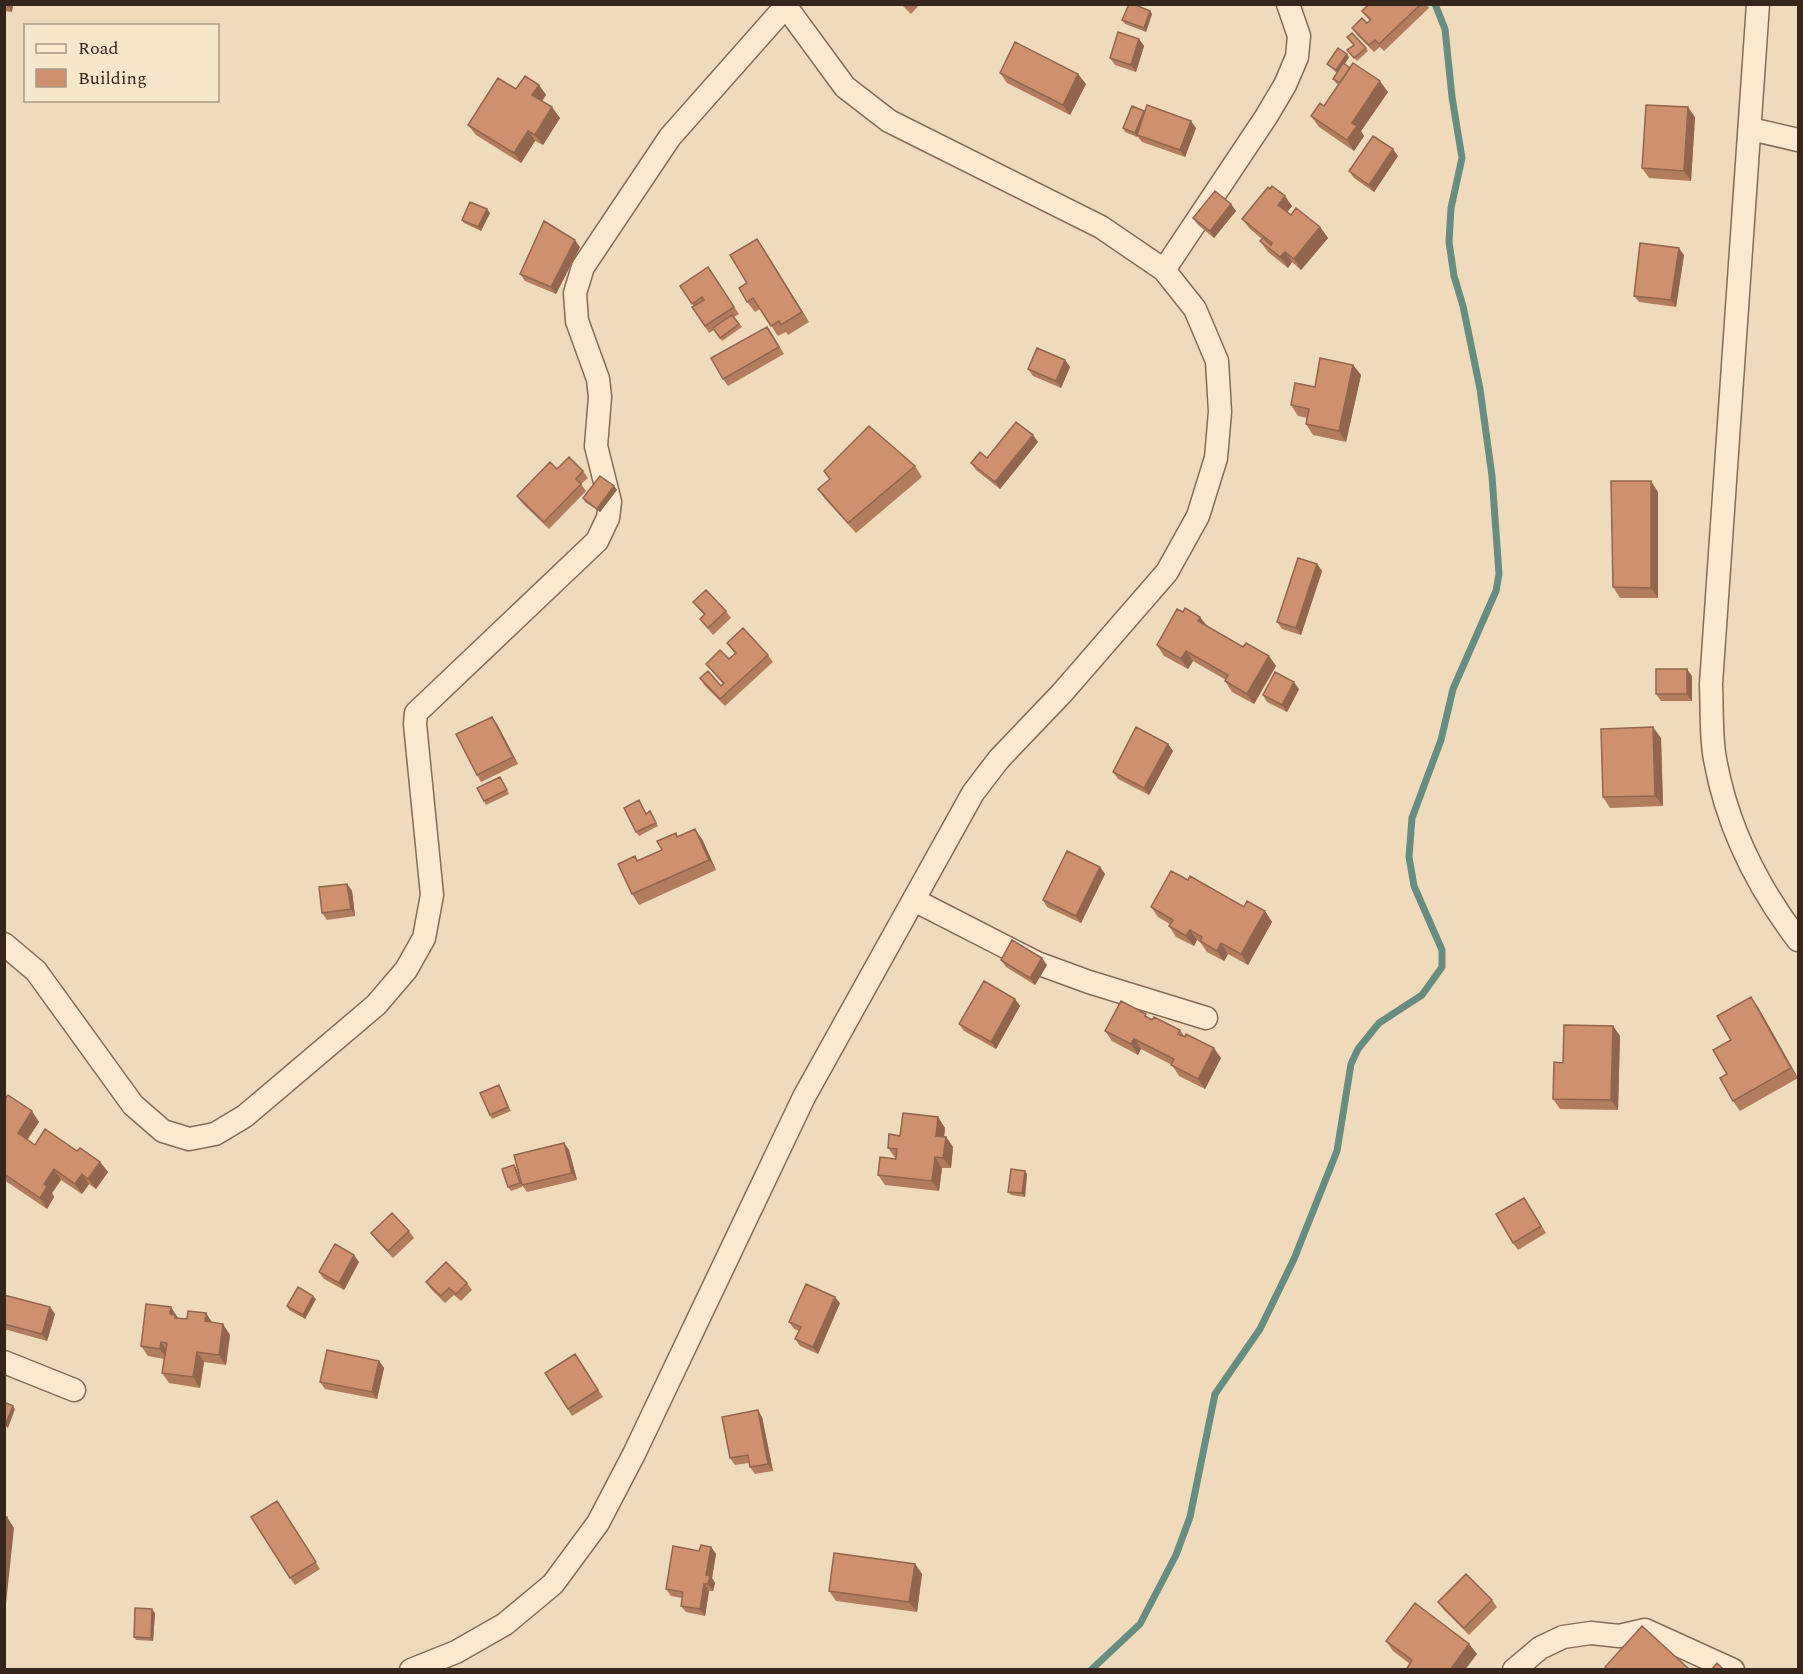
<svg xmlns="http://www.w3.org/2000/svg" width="1803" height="1674" font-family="Spectral,serif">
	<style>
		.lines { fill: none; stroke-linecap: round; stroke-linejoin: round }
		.stream { stroke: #678d81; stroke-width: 7 }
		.minor-casing { stroke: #866b54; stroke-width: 25 }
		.minor { stroke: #fae9ce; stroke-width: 22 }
		.wall { fill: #b27c5f }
		.shaded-wall { fill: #91654e }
		.building { fill: #cf906f; stroke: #91654e; stroke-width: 1.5 }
	</style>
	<rect width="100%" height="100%" fill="#efdbbb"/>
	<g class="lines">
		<path class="stream" d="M1091 1670 1140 1624 1176 1555 1190 1517 1215 1394 1260 1329 1294 1259 1337 1151 1351 1064 1358 1049 1379 1023 1422 995 1442 967V950L1414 886 1409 857 1412 818 1441 740 1453 689 1496 591 1499 574 1492 476 1480 389 1463 306 1454 276 1449 242 1451 208 1462 158 1452 97 1445 29 1435 4"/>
		<defs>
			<path id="minor" d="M1758 4 1711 684C1712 707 1711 731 1714 753 1725 822 1756 885 1798 940
				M1751 129 1798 140
				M1164 270 1266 117 1285 85 1297 57 1299 36 1288 4
				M914 900 1037 963 1089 982 1206 1018
				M4 944 36 971 133 1105 163 1131 189 1139 215 1134 245 1116 376 1005 406 970 424 938 432 895 415 724 416 713 597 541 608 518 610 502 596 446 600 397 598 379 577 321 575 293 583 267 670 137 786 6
				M4 1362 74 1390
				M411 1670 456 1652 505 1624 553 1584 598 1523 634 1454 804 1097 973 793 999 759 1062 693 1167 572 1198 516 1216 458 1220 412 1217 361 1195 309 1164 270 1101 227 889 121 845 87 784 4
				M1514 1670 1540 1648 1563 1637 1591 1633 1619 1636 1645 1630 1733 1670"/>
		</defs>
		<use href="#minor" class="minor-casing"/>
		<use href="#minor" class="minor"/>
	</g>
	<path class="wall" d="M4 4H13L12 12 4 11Z
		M901 4H920L911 14Z
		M1369 4H1426L1429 8 1384 51 1380 47 1374 52 1357 35 1352 28 1367 23 1370 21 1362 11Z
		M1150 11 1152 14 1146 32 1125 24 1122 20Z
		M1139 39 1144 46 1136 72 1115 65 1110 58Z
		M1366 48 1368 51 1357 61 1347 50Z
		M1349 57 1345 64 1388 92 1361 131 1364 136 1354 151 1319 127 1311 116 1324 106 1339 85 1336 83 1333 79 1337 73 1330 67 1327 64Z
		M1000 73 1086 84 1070 115 1007 83Z
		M539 85 546 95 542 101 560 118 543 145 535 141 521 163 476 135 468 125 516 89Z
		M1144 111 1145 112 1196 128 1185 157 1142 142 1137 136V137L1125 132 1123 128Z
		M1695 117 1691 181 1649 178 1642 168Z
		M1398 156 1374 192 1354 178 1349 171Z
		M1231 204 1236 211 1214 238 1198 225 1193 218Z
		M1292 206 1287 212 1291 215 1320 227 1328 238 1301 270 1292 262 1288 268 1268 252 1260 241 1262 239 1250 229 1242 219Z
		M490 213 481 231 464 223 462 220Z
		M757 239 809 322 788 335 786 332 778 336 760 309 755 312 747 302V283Z
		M580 247 556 294 525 281 520 274Z
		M1684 255 1676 307 1639 302 1634 296Z
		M708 267 739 314 734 317 742 327 722 341 714 330 709 333 692 307 694 306 680 286Z
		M772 334 784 354 728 386 723 379Z
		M1065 360 1070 367 1061 388 1033 376 1028 369Z
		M1353 365 1361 375 1346 442 1313 435 1306 424 1307 418 1298 416 1291 405Z
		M1033 435 1038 442 1000 489 976 470 971 463 987 458Z
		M915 466 922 477 856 533 825 499 818 489 830 479Z
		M557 469 583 471 588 478 581 484 586 491 549 529 522 503 517 496Z
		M614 486 617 490 600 512 585 502 583 498Z
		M1658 492V598H1620L1613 587Z
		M1317 564 1322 571 1301 635 1282 629 1277 622Z
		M693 602 726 611 731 618 713 635 700 619 704 615Z
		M1207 626 1243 647 1269 656 1276 666 1254 704 1232 692 1225 681 1226 680 1193 661 1188 669 1164 656 1157 645Z
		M727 643 768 655 773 662 725 706 704 685 700 678 721 686 723 684 711 670 706 664 729 659 735 654Z
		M1692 676V701H1661L1656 694Z
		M1299 689 1287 712 1267 702 1263 695Z
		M497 724 518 764 481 782 477 775Z
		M1661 738 1663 806 1610 808 1603 797Z
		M1168 744 1173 751 1149 795 1118 779 1113 772Z
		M502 780 509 794 486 805 484 801Z
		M641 804 646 813 650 811 658 826 639 836 636 832Z
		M678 837 702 839 716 870 639 905 632 894 635 856 638 861 662 850Z
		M1100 867 1105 874 1081 923 1047 907 1043 900Z
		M1188 880 1244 907 1265 911 1272 922 1248 965 1228 954 1224 961 1207 952 1200 942 1197 940 1194 946 1176 937 1169 926 1170 924 1158 917 1151 907Z
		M347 884 352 891 355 916 327 920 322 913Z
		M1001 960 1047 965 1035 985 1006 967Z
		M1015 999 1020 1006 996 1049 964 1031 959 1024Z
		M1758 1007 1798 1078 1740 1111 1733 1101 1727 1074 1731 1040Z
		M1150 1018 1180 1030 1185 1037 1221 1058 1205 1089 1179 1076 1172 1065 1141 1049 1138 1055 1112 1041 1105 1031Z
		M1613 1026 1620 1036 1618 1110 1560 1109 1553 1099 1563 1063Z
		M501 1089 511 1111 492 1119 490 1115Z
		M4 1100 39 1122 27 1140 35 1145 77 1151 100 1162 108 1172 96 1189 89 1184 82 1194 61 1180 52 1193 54 1197 47 1209 4 1180Z
		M938 1117 945 1128 944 1137H946L953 1147 951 1168H942L939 1191 885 1185 878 1175 896 1159 888 1148 900 1136Z
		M564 1143 569 1150 577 1180 527 1192 522 1185Z
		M516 1168 522 1187 511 1191 508 1187Z
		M1027 1174 1025 1197 1011 1195 1008 1192Z
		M1529 1205 1546 1233 1518 1250 1513 1243Z
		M409 1231 414 1238 393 1258 376 1240 371 1233Z
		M359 1262 344 1290 324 1279 319 1272Z
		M426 1282 467 1283 472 1290 461 1301 454 1295 445 1303 431 1289Z
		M4 1295 50 1307 55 1314 47 1341 4 1329Z
		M316 1299 305 1319 289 1310 287 1306Z
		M840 1303 818 1354 800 1346 795 1339 799 1331 794 1329 789 1322Z
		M206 1313 212 1323 230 1335 226 1365 204 1362 200 1388 169 1383 162 1373 164 1359 148 1356 141 1346 178 1318 187 1319Z
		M575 1354 603 1397 572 1416 545 1373Z
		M379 1361 384 1368 377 1399 325 1389 320 1382Z
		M762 1417 773 1471 755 1474 750 1467 749 1463 735 1465 730 1458Z
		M282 1508 320 1569 295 1585 290 1578Z
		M711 1547 716 1554 712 1578 715 1583 713 1591H709L705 1616 686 1612 681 1606 682 1598 671 1596 666 1589 699 1551Z
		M915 1564 922 1574 917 1612 836 1601 829 1591Z
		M1492 1600 1497 1607 1469 1635 1443 1609 1438 1602Z
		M155 1613 153 1641 136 1640 134 1637Z
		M1386 1641 1469 1644 1477 1654 1410 1664 1393 1651Z"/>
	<path class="shaded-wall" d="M7 4H13L12 12Z
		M1150 11 1152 14 1146 32 1144 28Z
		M1139 39 1144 46 1136 72 1131 65Z
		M1347 54 1349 57 1338 73 1336 70Z
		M1078 74 1086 84 1070 115 1063 105Z
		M1380 81 1388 92 1361 131 1364 136 1354 151 1347 140 1352 123Z
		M539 85 546 95 539 105 532 95Z
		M552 107 560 118 543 145 535 135Z
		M1688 107 1695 117 1691 181 1684 171Z
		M1144 111 1146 114 1137 137 1135 133Z
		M1191 121 1196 128 1185 157 1180 150Z
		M528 131 535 141 521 163 514 153Z
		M1393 149 1398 156 1374 192 1369 185Z
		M1285 196 1292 206 1285 215 1278 205Z
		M1231 204 1236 211 1214 238 1210 231Z
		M487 209 490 213 481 231 478 227Z
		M1320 227 1328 238 1301 270 1294 259Z
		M757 239 764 249 809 322 802 312Z
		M575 240 580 247 556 294 551 287Z
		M1679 248 1684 255 1676 307 1671 300Z
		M1285 252 1292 262 1288 268 1280 257Z
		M1065 360 1070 367 1061 388 1056 381Z
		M1353 365 1361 375 1346 442 1339 431Z
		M1033 435 1038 442 1000 489 995 482Z
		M1651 481 1658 492V598L1651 588Z
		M614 486 617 490 600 512 597 509Z
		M1317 564 1322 571 1301 635 1296 628Z
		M1200 617 1208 627 1198 621Z
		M1186 651 1193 661 1188 669 1181 659Z
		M1269 656 1276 666 1254 704 1247 694Z
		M1687 669 1692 676V701L1687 694Z
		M1294 682 1299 689 1287 712 1282 705Z
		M492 717 497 724 518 764 513 757Z
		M1653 727 1661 738 1663 806 1655 796Z
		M1168 744 1173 751 1149 795 1144 788Z
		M695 829 702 839 716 870 709 860Z
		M1100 867 1105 874 1081 923 1076 916Z
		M347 884 352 891 355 916 351 909Z
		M1265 911 1272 922 1248 965 1241 954Z
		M1190 930 1197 940 1194 946 1186 936Z
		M1221 943 1228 954 1224 961 1217 951Z
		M1042 958 1047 965 1035 985 1030 978Z
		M1751 997 1758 1007 1798 1078 1791 1068Z
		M1015 999 1020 1006 996 1049 991 1042Z
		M1613 1026 1620 1036 1618 1110 1611 1100Z
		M1134 1039 1141 1049 1138 1055 1131 1044Z
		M1214 1048 1221 1058 1205 1089 1198 1079Z
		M32 1111 39 1122 25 1143 18 1133Z
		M938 1117 945 1128 943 1146 936 1136Z
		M946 1137 953 1147 951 1168 943 1158Z
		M564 1143 569 1150 577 1180 572 1173Z
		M935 1157 942 1168 939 1191 932 1181Z
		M100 1162 108 1172 96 1189 88 1179Z
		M514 1165 516 1168 522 1187 520 1183Z
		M54 1169 61 1180 52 1193 54 1197 47 1209 40 1198 44 1184Z
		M1025 1171 1027 1174 1025 1197 1022 1193Z
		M82 1174 89 1184 82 1194 75 1184Z
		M354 1255 359 1262 344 1290 339 1283Z
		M313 1296 316 1299 305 1319 303 1315Z
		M835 1297 840 1303 818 1354 813 1347Z
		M50 1307 55 1314 47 1341 42 1334Z
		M171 1307 178 1318 182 1325 170 1314Z
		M206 1313 213 1324 205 1321Z
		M223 1324 230 1335 226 1365 219 1355Z
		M161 1342 168 1353 167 1359 160 1349Z
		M197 1352 204 1362 200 1388 193 1377Z
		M379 1361 384 1368 377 1399 372 1392Z
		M13 1406 15 1409 8 1428 5 1425Z
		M758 1410 762 1417 773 1471 768 1464Z
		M7 1517 14 1528 5 1613 4 1540Z
		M711 1547 716 1554 712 1578 715 1583 713 1591 708 1584 706 1575Z
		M915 1564 922 1574 917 1612 909 1602Z
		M704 1584 709 1591 705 1616 700 1609Z
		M152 1609 155 1613 153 1641 151 1638Z
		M1469 1644 1477 1654 1465 1670H1450Z"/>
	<path class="building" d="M1129 4H1133L1150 11 1144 28 1122 20Z
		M1369 4H1421L1379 44 1375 40 1369 45 1352 28 1362 18 1367 23 1371 20 1362 11Z
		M1118 32 1139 39 1131 65 1110 58Z
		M1352 33 1366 48 1354 58 1347 50 1354 45 1347 37Z
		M1015 42 1078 74 1063 105 1000 73Z
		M1338 48 1347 54 1336 70 1327 64Z
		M1343 63 1350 68 1340 83 1333 79Z
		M1353 63 1380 81 1352 123 1357 126 1347 140 1311 116 1320 103 1324 106Z
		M525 76 539 85 532 95 552 107 535 135 528 131 514 153 468 125 498 78 516 89Z
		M1147 105 1191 121 1180 150 1137 135Z
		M1646 105 1688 107 1684 171 1642 168Z
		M1132 106 1144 111 1135 133 1123 128Z
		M1373 136 1393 149 1369 185 1349 171Z
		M1272 186 1285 196 1278 205 1291 215 1296 208 1320 227 1294 259 1285 252 1280 257 1260 241 1263 238 1271 245 1272 243 1242 219 1268 187 1270 189Z
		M1215 191 1231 204 1210 231 1193 218Z
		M470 202 487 209 478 227 462 220Z
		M544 221 575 240 551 287 520 274Z
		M757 239 802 312 781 325 779 321 771 326 753 298 747 302 739 288 747 283 730 255Z
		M1640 243 1679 248 1671 300 1634 296Z
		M708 267 734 307 705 326 692 307 704 300 702 297 692 304 680 286Z
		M732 315 739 324 720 338 713 328Z
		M767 327 779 347 723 379 711 358Z
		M1037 348 1065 360 1056 381 1028 369Z
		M1320 358 1353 365 1339 431 1306 424 1309 409 1291 405 1295 383 1315 387Z
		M1016 422 1033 435 995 482 971 463 980 452 987 458Z
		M869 426 915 466 848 523 818 489 830 479 824 471Z
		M569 457 583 471 576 479 581 484 544 522 517 496 550 462 557 469Z
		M600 476 614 486 597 509 583 498Z
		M1611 481H1651V588L1613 587Z
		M1298 558 1317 564 1296 628 1277 622Z
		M706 590 726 611 708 628 700 619 705 614 693 602Z
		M1185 608 1200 617 1198 621 1243 647 1246 643 1269 656 1247 694 1225 681 1228 675 1186 651 1181 659 1157 645 1177 609 1183 612Z
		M743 628 768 655 720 699 700 678 708 671 721 686 724 683 706 664 720 650 729 659 736 653 727 643Z
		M1656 669H1687V694H1656Z
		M1275 672 1294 682 1282 705 1263 695Z
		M492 717 513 757 477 775 456 734Z
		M1136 727 1168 744 1144 788 1113 772Z
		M1653 727 1655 796 1603 797 1601 729Z
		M500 777 507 790 484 801 477 788Z
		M639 800 646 814 650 811 656 823 636 832 624 808Z
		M695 829 709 860 632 894 618 864 635 856 637 861 662 850 657 841 676 833 677 837Z
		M1067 851 1100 867 1076 916 1043 900Z
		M1171 871 1188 880 1190 876 1244 907 1247 901 1265 911 1241 954 1221 943 1217 951 1200 941 1202 937 1190 930 1186 936 1169 926 1173 920 1151 907Z
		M347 884 351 909 322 913 319 887Z
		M1012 940 1042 958 1030 978 1001 960Z
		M984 981 1015 999 991 1042 959 1024Z
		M1751 997 1791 1068 1733 1101 1720 1078 1727 1074 1713 1050 1731 1040 1717 1016Z
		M1121 1001 1146 1014 1145 1016 1152 1020 1154 1017 1180 1030 1178 1034 1185 1037 1186 1034 1214 1048 1198 1079 1171 1065 1174 1059 1134 1039 1131 1044 1105 1031Z
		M1564 1025 1613 1026 1611 1100 1553 1099 1554 1062 1563 1063Z
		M499 1085 508 1107 490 1115 480 1093Z
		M8 1095 32 1111 18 1133 35 1145 45 1129 77 1151 80 1148 100 1162 88 1179 82 1174 75 1184 54 1169 44 1184 47 1187 40 1198 4 1174V1100Z
		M903 1113 938 1117 936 1136 946 1137 943 1158 935 1157 932 1181 878 1175 880 1157 896 1159 897 1149 888 1148 889 1134 900 1136Z
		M564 1143 572 1173 522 1185 514 1155Z
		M514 1165 520 1183 508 1187 502 1169Z
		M1011 1169 1025 1171 1022 1193 1008 1192Z
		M1524 1198 1541 1226 1513 1243 1496 1214Z
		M392 1213 409 1231 388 1251 371 1233Z
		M335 1244 354 1255 339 1283 319 1272Z
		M446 1262 467 1283 456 1294 449 1288 441 1296 426 1282Z
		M806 1284 835 1297 813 1347 795 1339 801 1327 789 1322Z
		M298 1287 313 1296 303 1315 287 1306Z
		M4 1295 50 1307 42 1334 4 1324Z
		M146 1304 171 1307 170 1314 175 1315V1318L187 1319 188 1311 206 1313 205 1321 223 1324 219 1355 197 1352 193 1377 162 1373 167 1343 161 1342 160 1349 141 1346Z
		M327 1350 379 1361 372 1392 320 1382Z
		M575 1354 598 1390 568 1409 545 1373Z
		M4 1402 13 1406 5 1425 4 1424Z
		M758 1410 768 1464 750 1467 748 1455 730 1458 722 1417Z
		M277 1501 316 1562 290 1578 251 1517Z
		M4 1517H7L4 1540Z
		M701 1545 711 1547 706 1575 710 1576 708 1584H704L700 1609 681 1606 683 1592 666 1589 673 1546 699 1551Z
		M834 1553 915 1564 909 1602 829 1591Z
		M1466 1574 1492 1600 1464 1628 1438 1602Z
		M1415 1603 1469 1644 1450 1670H1406L1412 1660 1386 1641Z
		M135 1608 152 1609 151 1638 134 1637Z
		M1642 1626 1690 1670H1607L1605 1667Z
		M1717 1663 1724 1670H1711Z"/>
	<rect width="1803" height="1674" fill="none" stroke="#35251a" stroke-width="12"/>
	<rect x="24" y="24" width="195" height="78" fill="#f6e6ca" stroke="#a99984" stroke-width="1.5"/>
	<rect x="36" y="44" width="30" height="9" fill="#fae9ce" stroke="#a99984" stroke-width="1.5"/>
	<text x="78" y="54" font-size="18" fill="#35251a">Road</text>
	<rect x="36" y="69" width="30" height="18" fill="#cf906f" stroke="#a99984" stroke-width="1.5"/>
	<text x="78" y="84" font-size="18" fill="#35251a">Building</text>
</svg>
